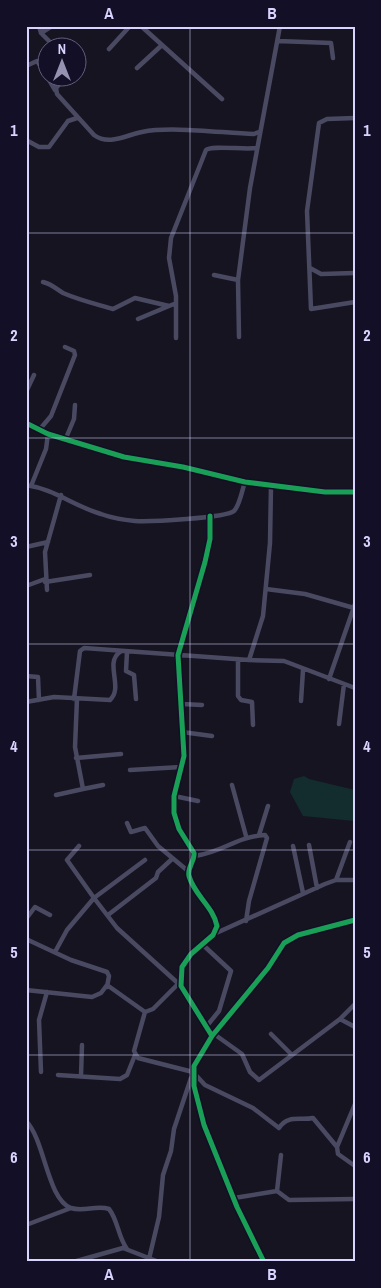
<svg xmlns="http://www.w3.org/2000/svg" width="381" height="1288" font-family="'Archivo Narrow',sans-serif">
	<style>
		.green { fill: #132c2d }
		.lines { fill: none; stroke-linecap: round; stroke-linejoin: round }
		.minor { stroke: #4a4962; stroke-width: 4.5 }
		.cycleway-casing { stroke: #130f26; stroke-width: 8 }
		.cycleway { stroke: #1a9f57; stroke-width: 5 }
		.grid { fill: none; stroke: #d9d4ff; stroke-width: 1; stroke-opacity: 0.55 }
		.neatline { fill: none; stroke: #d9d4ff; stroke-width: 2 }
		.grid-label { font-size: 16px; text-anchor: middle; font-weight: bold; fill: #d9d4ff }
	</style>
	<rect width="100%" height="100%" fill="#161421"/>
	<path class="green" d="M304 776 309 779 355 790 354 821 303 816 290 792 294 779Z"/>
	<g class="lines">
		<path class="minor" d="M39 26 41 33 56 48
			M141 26 222 99
			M41 33 52 26
			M278 41 331 43 333 58
			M109 49 130 26
			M26 66 37 61 48 77
			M137 68 162 45
			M48 78 55 90
			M65 78 56 88 57 94 94 135C109 146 126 135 142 132 171 126 222 133 254 134L259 132
			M355 118 327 119 319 123 307 211 311 309 355 302
			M26 140 39 147H49L68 121 77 118
			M310 268 321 274 355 273
			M214 275 238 280
			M43 282C52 284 56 289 63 293 79 300 96 304 113 309L135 298 169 306 174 304
			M138 319 169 306
			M239 337 238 280 250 188 280 26
			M176 338V296L169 258 171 238 206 150C211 145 245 150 256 148
			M26 392 34 375
			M26 423 48 434 124 457 183 467 245 482 325 492H355
			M40 429 51 416 75 355 74 351 65 347
			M66 438 74 419 75 405
			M26 485C54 489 74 506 101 514 112 518 123 520 135 521 148 522 226 518 234 511 240 505 242 490 245 482
			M31 486 46 449 48 434
			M210 516V539L205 562 178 655 184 756 174 796V813L179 829 194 853C195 861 187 867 189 876 194 895 213 906 217 926L213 935 191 954 182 967 181 986 212 1036
			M26 547 48 542
			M45 582 90 575
			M26 586 45 579
			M266 589 305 594 354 608
			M47 590 45 552 61 495
			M127 652 126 671 134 675 136 699
			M238 659V696L241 700 252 702 253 725
			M249 660 284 661 355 688
			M26 676 38 677 39 700
			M329 679 355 604
			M74 699 80 651 84 648 249 660 263 616 270 543 271 486
			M77 699 75 747 83 789 103 785
			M301 701 303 670
			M26 702 54 697 110 700C124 687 104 663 120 652
			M182 704 202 705
			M339 724 344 684
			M182 732 212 736
			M76 758 121 754
			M130 770 181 767
			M232 785 246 836
			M56 795 83 789
			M174 796 198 801
			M127 823 131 832 145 828 158 846 188 871
			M259 835 268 806
			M309 845 317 888
			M293 846 303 893
			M195 856C224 852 235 837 265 835L267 838 249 901 246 921
			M145 860 94 898 117 928 181 986
			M336 880 350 842
			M108 915 156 878 158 872 172 859
			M26 919 35 907 50 915
			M214 934 325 884 336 880H355
			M26 939 71 960 107 972 109 976 107 987
			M202 944 231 971 219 1011 206 1027
			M55 952 67 930 94 898 67 860 79 846
			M26 990 92 997 101 993 107 985 145 1012 153 1009 179 983
			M145 1012 134 1051 138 1058 193 1072 205 1085 253 1108 279 1128C288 1114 301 1121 313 1118L337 1147
			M340 1019 355 1027
			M214 1034 242 1054 250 1072 259 1080 340 1019 355 1004
			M271 1034 292 1055
			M41 1072 39 1020 47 992
			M58 1075 120 1079 127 1075 135 1055
			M81 1076 82 1045
			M355 1104 337 1147 338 1154 355 1166
			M26 1121C45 1140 47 1199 71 1208 83 1212 97 1205 109 1209 118 1220 118 1237 127 1249
			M277 1191 281 1155
			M234 1198 277 1191 289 1200 355 1199
			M26 1225 71 1208
			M149 1259 159 1217 163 1175 171 1151 174 1129 191 1078
			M73 1262 123 1248 159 1262
			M264 1262 237 1207 204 1125 194 1086V1066L212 1036 268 968 284 943 298 935 355 920"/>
		<defs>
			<path id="cycleway" d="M26 423 48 434 124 457 183 467 245 482 325 492H355
				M210 516V539L205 562 178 655 184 756 174 796V813L179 829 194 853C195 861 187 867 189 876 194 895 213 906 217 926L213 935 191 954 182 967 181 986 212 1036
				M264 1262 237 1207 204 1125 194 1086V1066L212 1036 268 968 284 943 298 935 355 920"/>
		</defs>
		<use href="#cycleway" class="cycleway-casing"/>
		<use href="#cycleway" class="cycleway"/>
	</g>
	<path class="grid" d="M190 26V1262M26 233H355M26 438H355M26 644H355M26 850H355M26 1055H355"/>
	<rect width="381" height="1288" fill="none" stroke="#130f26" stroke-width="55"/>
	<g transform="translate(62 62)"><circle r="24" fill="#130f26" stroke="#625e7d"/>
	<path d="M0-4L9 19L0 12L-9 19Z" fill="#9591b1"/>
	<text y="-8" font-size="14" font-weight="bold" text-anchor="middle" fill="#d9d4ff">N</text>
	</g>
	<rect x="28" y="28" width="326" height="1232" class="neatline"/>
	<g class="grid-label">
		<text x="109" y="19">A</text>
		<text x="272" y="19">B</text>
		<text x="14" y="136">1</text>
		<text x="367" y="136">1</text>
		<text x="14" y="341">2</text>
		<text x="367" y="341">2</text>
		<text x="14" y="547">3</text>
		<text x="367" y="547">3</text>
		<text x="14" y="752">4</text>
		<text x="367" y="752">4</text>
		<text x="14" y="958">5</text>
		<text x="367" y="958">5</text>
		<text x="14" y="1163">6</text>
		<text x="367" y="1163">6</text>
		<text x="109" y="1280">A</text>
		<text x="272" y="1280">B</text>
	</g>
</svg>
